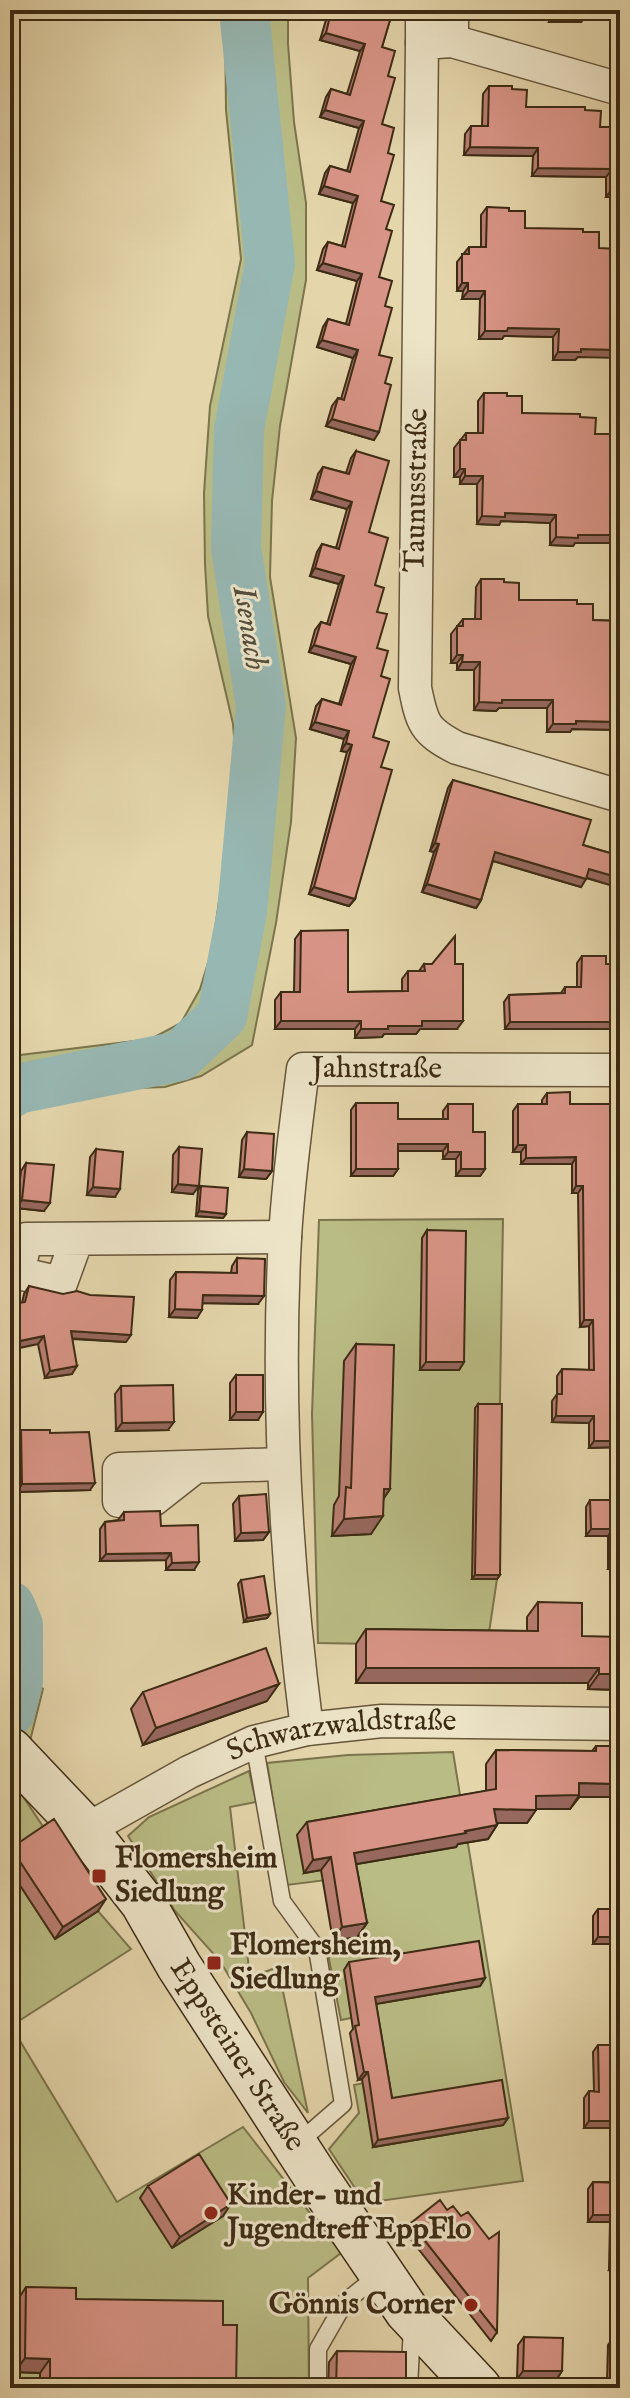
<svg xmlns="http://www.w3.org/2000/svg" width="630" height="2398" font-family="'IM FELL English',serif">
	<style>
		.green { fill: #babc85; stroke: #7b744c; stroke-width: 2 }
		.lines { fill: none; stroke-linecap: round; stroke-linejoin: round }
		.river { stroke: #97b7b2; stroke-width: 50 }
		.service-casing { stroke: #66563a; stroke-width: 19 }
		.minor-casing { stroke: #66563a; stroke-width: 35 }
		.secondary-casing { stroke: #3c2b14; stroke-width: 47 }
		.service { stroke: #ede4c8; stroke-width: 16 }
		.minor { stroke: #ede4c8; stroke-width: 32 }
		.secondary { stroke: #ede4c8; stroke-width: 44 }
		.wall { fill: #ba7f73; stroke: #3c2b14; stroke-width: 2 }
		.shaded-wall { fill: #97685e; stroke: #3c2b14; stroke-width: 2 }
		.building { fill: #d89486; stroke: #3c2b14; stroke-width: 2 }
		.poi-dot { fill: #8f2418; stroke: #ede4c8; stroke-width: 3 }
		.labels { text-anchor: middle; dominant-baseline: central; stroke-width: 6; stroke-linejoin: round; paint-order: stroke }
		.street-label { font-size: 30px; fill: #3c2b14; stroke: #ede4c8 }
		.poi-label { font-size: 30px; font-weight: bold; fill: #3c2b14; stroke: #ede4c8; text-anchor: start }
		.water-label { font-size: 32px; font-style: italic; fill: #534e3c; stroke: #ede4c8 }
	</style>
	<rect width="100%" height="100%" fill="#e4d5ab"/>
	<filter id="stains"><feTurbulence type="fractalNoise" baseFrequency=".0025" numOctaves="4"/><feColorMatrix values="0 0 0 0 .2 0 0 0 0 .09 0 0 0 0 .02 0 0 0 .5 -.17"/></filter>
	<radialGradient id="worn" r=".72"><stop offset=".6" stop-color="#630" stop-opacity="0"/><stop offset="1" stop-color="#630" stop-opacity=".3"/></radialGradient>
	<path class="green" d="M225 10H288V44L294 122 306 203V280L280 426 272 501 270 577 296 738 291 822 276 923 252 1045 201 1076 165 1087 108 1089 15 1103 10 1107V1059L20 1055 151 1039 181 1023 200 989 212 950 237 776 233 724 208 616 205 564 204 493 210 406 241 259 226 110Z
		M503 1219 497 1579 487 1646 318 1643 312 1414 319 1220Z
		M10 1571 28 1605 38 1661 35 1683 43 1689 18 1789 46 1831 10 1854Z
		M453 1752 523 2181 365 2203 329 2149 359 2113 354 2085 384 2079 375 2013 341 2020 327 1949 361 1942 350 1877 287 1885 267 1763 348 1755Z
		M249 1771 256 1802 230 1807 250 1977 278 1967 308 2113 284 2082 251 2013 220 1961 175 1911 128 1836 149 1817Z
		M10 1870 55 1938 98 1911 131 1949 11 2026 117 2202 243 2127 341 2253 308 2278 309 2388H10Z"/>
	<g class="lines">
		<path class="river" d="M10 1094 17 1089 180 1056 222 1016 242 912 261 706 236 548 239 430 270 263 244 10
			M10 1606 18 1625V1681L10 1712"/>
		<defs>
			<path id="service" d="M254 1742 282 1901 317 1949 343 2104 297 2144
				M318 2388V2349L345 2302 380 2274
				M409 2388 412 2326"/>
			<g id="minor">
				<path d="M422 10V43"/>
				<path d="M452 10V41"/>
				<path d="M620 89 452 41 422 43 415 688C422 723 424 731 457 748L620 796"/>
				<path d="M77 1239 61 1283 18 1273 26 1239 285 1237"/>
				<path d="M195 1467 153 1500 119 1501V1469L283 1464"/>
				<path id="s1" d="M307 1729C286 1566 276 1403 285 1238 288 1182 296 1125 303 1069L620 1070"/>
				<path id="s2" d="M86 1830 189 1772 254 1742 307 1729 382 1721 620 1724"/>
			</g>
			<g id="secondary">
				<path id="s3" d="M10 1750 86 1830 143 1903 179 1966 314 2174 407 2311 479 2388"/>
			</g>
		</defs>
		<use href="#service" class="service-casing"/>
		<use href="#minor" class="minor-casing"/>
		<use href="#secondary" class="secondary-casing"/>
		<use href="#service" class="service"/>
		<use href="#minor" class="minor"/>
		<use href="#secondary" class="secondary"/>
	</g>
	<path class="wall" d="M351 10H393L382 47 388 76 382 124 388 153 381 201 386 229 379 277 385 306 379 355 385 383 374 440 326 426 332 406 338 398 341 399 353 358 317 347 323 327 328 319 346 324 357 281 317 270 323 249 328 242 342 246 353 203 319 194 325 173 330 166 347 171 359 128 320 117 326 97 331 89 347 94 360 51 320 40 326 20 331 12 349 17Z
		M549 10H620V18H584L581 22H549Z
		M489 86 512 89 526 107 585 110 600 127 620 197H606V177L532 176 533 156 464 155 465 134 471 126H482L483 94Z
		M487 207 509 211 525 228 578 357 575 360H553V337L504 336 502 339H479L480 299H462L463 291H457V262L469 247H481V215Z
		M484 393 507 396 522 413 580 417 595 434H620V543H575L573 546 550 545V523L501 521 499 525 477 524V484H460V477H454V448L466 433H478V401Z
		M356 451 369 532 377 612V648L381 676 373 737 381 767 355 899 349 906 309 894 347 752 341 751 344 739 310 729 316 706 322 699 339 704 351 664 309 652 315 630 321 622 327 624 339 584 310 576 317 552 322 544 336 548 347 509 311 499 318 474 323 467 346 473 351 458Z
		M481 579 504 582 519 600 577 604 593 620 620 621V730L572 729 570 732H547V708H499L496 711 474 710V670H457V663H451V634L463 619H475L476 587Z
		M453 780 583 845 620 856V888L586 878 581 887 493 861 481 900 476 908 422 892 434 852 430 851 448 788Z
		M301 931 348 992 402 991V979L408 971H419L424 964 457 1029H420L416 1034H384L382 1037 355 1038V1029H275V1000L281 992H294L295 939Z
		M582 956 606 964 616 983H620V1029H505L504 1002 509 995 561 993 565 987H577V963Z
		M547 1093 570 1104 620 1107V1447L589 1448V1423L552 1422V1401L557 1394V1376L562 1369 589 1370V1326L580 1327 578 1193H572V1164H521V1152H513V1111L518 1104H542V1100Z
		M356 1103 398 1119H443V1111L448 1104 473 1132 485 1169 480 1176H456V1159H443V1151H398V1169L393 1176H351V1110Z
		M247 1132 272 1171 266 1179 239 1177 242 1140Z
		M179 1147 193 1194 172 1192 173 1155Z
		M96 1149 115 1197 87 1195 90 1157Z
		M26 1163 44 1211 16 1208 21 1171Z
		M201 1186 226 1214 223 1218 196 1216 198 1190Z
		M427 1230 464 1362 459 1370H420L422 1238Z
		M237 1258 258 1304 203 1303 197 1318 169 1317 170 1280 176 1272 231 1273 232 1266Z
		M29 1286 126 1342 72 1339V1374L45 1378 38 1344 22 1303 24 1294Z
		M356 1344 390 1489 384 1498 371 1534 332 1536 334 1505 339 1496 344 1361Z
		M236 1375 258 1420H230V1383Z
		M121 1386 168 1430 116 1431 115 1394Z
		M478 1404 500 1575 497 1579H472L475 1408Z
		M21 1430 50 1433 90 1490 17 1492 15 1438Z
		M239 1496 269 1532 263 1540 235 1541 233 1504Z
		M590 1500H620V1569H608V1536H586V1507Z
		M124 1512 161 1526 194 1570H166V1560L100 1561V1529L105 1522 118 1520Z
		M241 1580 270 1614 267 1618 244 1622 238 1584Z
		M538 1602 582 1636 620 1690 588 1689V1683H356V1644L366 1629 527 1631V1617Z
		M143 1692 267 1701 143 1745 131 1709Z
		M596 1746H620L570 1809H536L527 1823H497V1825L488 1839 458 1844 456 1847 356 1864 367 1923 357 1937 333 1941 321 1870 304 1873 297 1835 307 1822 486 1791V1764L496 1750 592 1751Z
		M10 1848H11L98 1911 55 1939 10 1870Z
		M620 1877V1944H593V1916L598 1909H615L616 1883Z
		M349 1962 485 1978 480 1986 376 2004 392 2098 508 2118 503 2125 373 2147 362 2079 358 2080 350 2033 353 2029 344 1970Z
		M598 2045H620V2298H616V2269L609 2270 610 2222H588V2189L593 2182H614L615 2128H584V2098L589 2091H594L593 2052Z
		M148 2186 223 2216 172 2248 140 2198Z
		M411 2223 497 2332 491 2341 405 2232Z
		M26 2287 76 2299 223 2325 236 2388H40V2373L15 2372 17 2301Z
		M524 2337 557 2379H517L518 2345Z
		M613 2338H620V2382H607L608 2345Z
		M337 2351 406 2388H328L329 2362Z"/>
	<path class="shaded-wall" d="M587 11H620V18H584L581 22H549L554 15Z
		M326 33 365 44 360 51 320 40Z
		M325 110 364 121 359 128 320 117Z
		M470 147 538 148 533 156 464 155Z
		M538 168 612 169 606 177 532 176Z
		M324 186 358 196 353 203 319 194Z
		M612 189H620V197H606Z
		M323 263 362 274 357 281 317 270Z
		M462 283H468L463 291H457Z
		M468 291H485L480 299H462Z
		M508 328 559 329 553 337 504 336 502 339H479L485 331Z
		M322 340 358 350 353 358 317 347Z
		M581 349 620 350V358L578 357 575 360H553L558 352Z
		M332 419 379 432 374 440 326 426Z
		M460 469H465L460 477H454Z
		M465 476H483L477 484H460Z
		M316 491 352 502 347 509 311 499Z
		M505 513 556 515 550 523 501 521 499 525 477 524 482 516Z
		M578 535H620V543H575L573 546 550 545 556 537Z
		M315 568 344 576 339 584 310 576Z
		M314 645 356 657 351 664 309 652Z
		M457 655H463L457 663H451Z
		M462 662H480L474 670H457Z
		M502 700H553L547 708H499L496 711 474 710 479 702Z
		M576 721 620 722V730L572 729 570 732H547L553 724Z
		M315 722 349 731 344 739 310 729Z
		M346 743 352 745 347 752 341 751Z
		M435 843 439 844 434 852 430 851Z
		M495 852 586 879 581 887 490 860Z
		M589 869 620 878V888L584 877Z
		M427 884 481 900 476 908 422 892Z
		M314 887 355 899 349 906 309 894Z
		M281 1021H361L355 1029H275Z
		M422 1021H463L457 1029H420L416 1034H384L382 1037 355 1038 361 1029Z
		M510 1022H620V1029H505Z
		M398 1144H448L443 1151H393Z
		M518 1145H526L521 1152H513Z
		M448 1152H461L456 1159H443Z
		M576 1157 572 1164H521L526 1158Z
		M244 1169 272 1171 266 1179 239 1177Z
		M356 1169H398L393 1176H351Z
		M461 1169H485L480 1176H456Z
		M178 1184 199 1186 193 1194 172 1192Z
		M576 1186H583L578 1193H572Z
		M93 1187 120 1189 115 1197 87 1195Z
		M22 1200 50 1203 44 1211 16 1208Z
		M199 1211 226 1214 223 1218 196 1216Z
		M203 1295 264 1296 258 1304 197 1303Z
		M175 1309 202 1310 197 1318 169 1317Z
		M584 1320H593L589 1326 580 1327Z
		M71 1331 131 1335 126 1342 66 1338Z
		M44 1336 38 1344 10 1350V1343Z
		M426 1362H464L459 1370H420Z
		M77 1366 72 1374 45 1378 50 1371Z
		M236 1412H263L258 1420H230Z
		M556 1416H594L589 1423 552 1422Z
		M174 1422 168 1430 116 1431 122 1423Z
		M594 1441H620V1447L589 1448Z
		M95 1483 90 1490 17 1492 22 1484Z
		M384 1489H390L378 1506Z
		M383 1516 371 1534 332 1536 344 1519Z
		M591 1529H613L608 1536H586Z
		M269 1532 263 1540 235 1541 241 1533Z
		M171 1553 166 1560 100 1561 106 1554Z
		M199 1562 194 1570H166L172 1563Z
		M612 1563H620V1569H608Z
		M475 1575H500L497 1579H472Z
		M270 1614 267 1618 244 1622 247 1618Z
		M366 1668H599L588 1683H356Z
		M599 1674H620V1690L588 1689Z
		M279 1684 267 1701 143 1745 156 1728Z
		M579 1783 620 1784V1797H578L570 1809H527L536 1796Z
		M494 1809 536 1810 527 1823H485Z
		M497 1825 488 1839 458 1844 456 1847 345 1866 354 1853Z
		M331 1857 321 1870 304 1873 313 1860Z
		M106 1899 98 1911 55 1939 63 1927Z
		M367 1923 357 1937 333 1941 342 1927Z
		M598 1937H620V1944H593Z
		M485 1978 480 1986 370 2005 375 1997Z
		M364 2072H368L362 2079 358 2080Z
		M508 2118 503 2125 373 2147 378 2140Z
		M589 2121H620L615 2128H584Z
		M231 2204 223 2216 172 2248 180 2237Z
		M593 2215H615L610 2222H588Z
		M614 2262 620 2263 616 2269 609 2270Z
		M25 2358 50 2359 40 2373 15 2372Z
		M523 2371H562L557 2379H517Z
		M612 2375H620V2382H607Z"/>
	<path class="building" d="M354 10H393L382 47 395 51 388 76 395 78 382 124 394 128 388 153 394 155 381 201 394 205 386 229 392 231 379 277 392 281 385 306 392 308 379 355 392 358 385 383 391 385 379 432 332 419 338 398 344 400 358 350 322 340 328 319 349 325 362 274 323 263 328 242 345 247 358 196 324 186 330 166 350 172 364 121 325 110 331 89 350 95 365 44 326 33 331 12 352 18Z
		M554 10H620V11H587L586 15H554Z
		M489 86H512V89L527 90 526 107H585V110L601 111 600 127H620V189H612V169L538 168V148L470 147 471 126H488Z
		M487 207 509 208V211H525V228L583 229V232H599V248L620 249V350L581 349V352H558L559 329 508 328 507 331H485V291H468V283H462V254H469V247H486Z
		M484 393H507V396H522V413L580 414V417L596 418 595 434H620V535H578V538L556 537V515L505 513V517L482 516 483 476H465V469H460V440H466V433H483Z
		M356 451 389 461 369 532 388 538 375 585 384 588 377 612 387 614 377 648 388 651 381 676 390 679 373 737 389 742 381 767 392 770 355 899 314 887 352 745 346 743 349 731 315 722 322 699 341 705 356 657 314 645 321 622 330 625 344 576 315 568 322 544 339 549 352 502 316 491 323 467 349 474Z
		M481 579H504V582L519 583V600H577V604H593V620L620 621V722L576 721V724H553V700H502V703L479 702 480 662H462L463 655H457V626H463V619H481Z
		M453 780 591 820 583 845 620 856V878L589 869 586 879 495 852 481 900 427 884 439 844 435 843Z
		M348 930V992L408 991V971H425L424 964H432L455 936V964H463V1021H422V1026H388V1029H361V1021H281V992H300L301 931Z
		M582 956H606V964H617L616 983H620V1022H510L509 995 565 993V987H581Z
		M570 1092V1104H618V1107H620V1441H594V1416H556L557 1394H562V1369L594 1370 593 1320H584L583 1186H576V1157L526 1158V1145H518V1104H547V1093Z
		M356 1103H398V1119H448V1104H473V1132H485V1169H461V1152H448V1144H398V1169H356Z
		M247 1132 274 1134 272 1171 244 1169Z
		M179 1147 202 1149 199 1186 178 1184Z
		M96 1149 123 1152 120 1189 93 1187Z
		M26 1163 54 1165 50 1203 22 1200Z
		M201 1186 228 1188 226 1214 199 1211Z
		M427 1230 466 1231 464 1362H426Z
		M237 1258 265 1259 264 1296 203 1295 202 1310 175 1309 176 1272 237 1273Z
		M29 1286 63 1294 77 1291 90 1295 134 1297 131 1335 71 1331 77 1366 50 1371 44 1336 10 1343V1305L25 1302Z
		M356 1344 394 1345 390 1489H384L383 1516 344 1519 346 1487 351 1488Z
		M236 1375H263V1412H236Z
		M173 1385 174 1422 122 1423 121 1386Z
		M478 1404H502L500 1575H475Z
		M21 1430H50V1433L89 1432 95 1483 22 1484Z
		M266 1494 269 1532 241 1533 239 1496Z
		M590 1500H620V1563H612L613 1529H591Z
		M160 1511 161 1526 198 1525 199 1562 172 1563 171 1553 106 1554 105 1522 124 1520V1512Z
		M264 1576 270 1614 247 1618 241 1580Z
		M538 1602 582 1603V1636L620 1637V1674H599V1668H366V1629L538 1631Z
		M266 1648 279 1684 156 1728 143 1692Z
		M596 1746H620V1784L579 1783V1795L536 1796V1810L494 1809 497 1825 465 1831 466 1833 354 1853 367 1923 342 1927 331 1857 313 1860 307 1822 496 1789V1750L596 1751Z
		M54 1819 106 1899 63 1927 11 1848Z
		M620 1898V1937H598V1909H620Z
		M479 1941 485 1978 375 1997 392 2098 502 2080 508 2118 378 2140 368 2072H364L355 2026 359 2025 349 1962Z
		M598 2045H620V2262H614L615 2215H593V2182L618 2183 620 2121H589V2091L599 2092Z
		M199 2154 231 2204 180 2237 148 2186Z
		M440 2200 447 2210 453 2206 461 2216 468 2212 489 2239 499 2232 497 2332 411 2223Z
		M26 2287 76 2288V2299L223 2301V2325H237L236 2388H50V2359L25 2358Z
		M524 2337 563 2338 562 2371H523Z
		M613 2338H620V2375H612Z
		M337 2351 406 2352V2388H336Z"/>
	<g class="poi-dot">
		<rect x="91" y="1868" width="16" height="16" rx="4"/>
		<rect x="206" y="1955" width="16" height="16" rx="4"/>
		<circle cx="211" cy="2213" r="8"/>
		<circle cx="471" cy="2305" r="8"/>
	</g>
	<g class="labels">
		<g class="street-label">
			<text transform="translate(417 490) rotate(-89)">Taunusstraße</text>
			<text stroke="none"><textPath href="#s1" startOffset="736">Jahnstraße</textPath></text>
			<text stroke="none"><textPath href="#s2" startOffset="278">Schwarzwaldstraße</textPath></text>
			<text stroke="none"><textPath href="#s3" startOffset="382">Eppsteiner Straße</textPath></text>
		</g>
		<g class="poi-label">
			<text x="115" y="1859">Flomersheim<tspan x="115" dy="34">Siedlung</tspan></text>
			<text x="230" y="1946">Flomersheim,<tspan x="230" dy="34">Siedlung</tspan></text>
			<text x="227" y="2196">Kinder- und<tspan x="227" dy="34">Jugendtreff EppFlo</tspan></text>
			<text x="455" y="2305" text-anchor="end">Gönnis Corner</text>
		</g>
		<g class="water-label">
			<text transform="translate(249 628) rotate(81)">Isenach</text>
		</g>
	</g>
	<rect width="630" height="2398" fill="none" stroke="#e4d5ab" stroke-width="40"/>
	<rect x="12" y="12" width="606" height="2374" fill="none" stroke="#3c2b14" stroke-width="4"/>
	<rect x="20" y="20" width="590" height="2358" fill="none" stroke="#3c2b14" stroke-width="2"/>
	<rect width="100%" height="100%" filter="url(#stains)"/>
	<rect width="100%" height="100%" fill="url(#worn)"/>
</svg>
